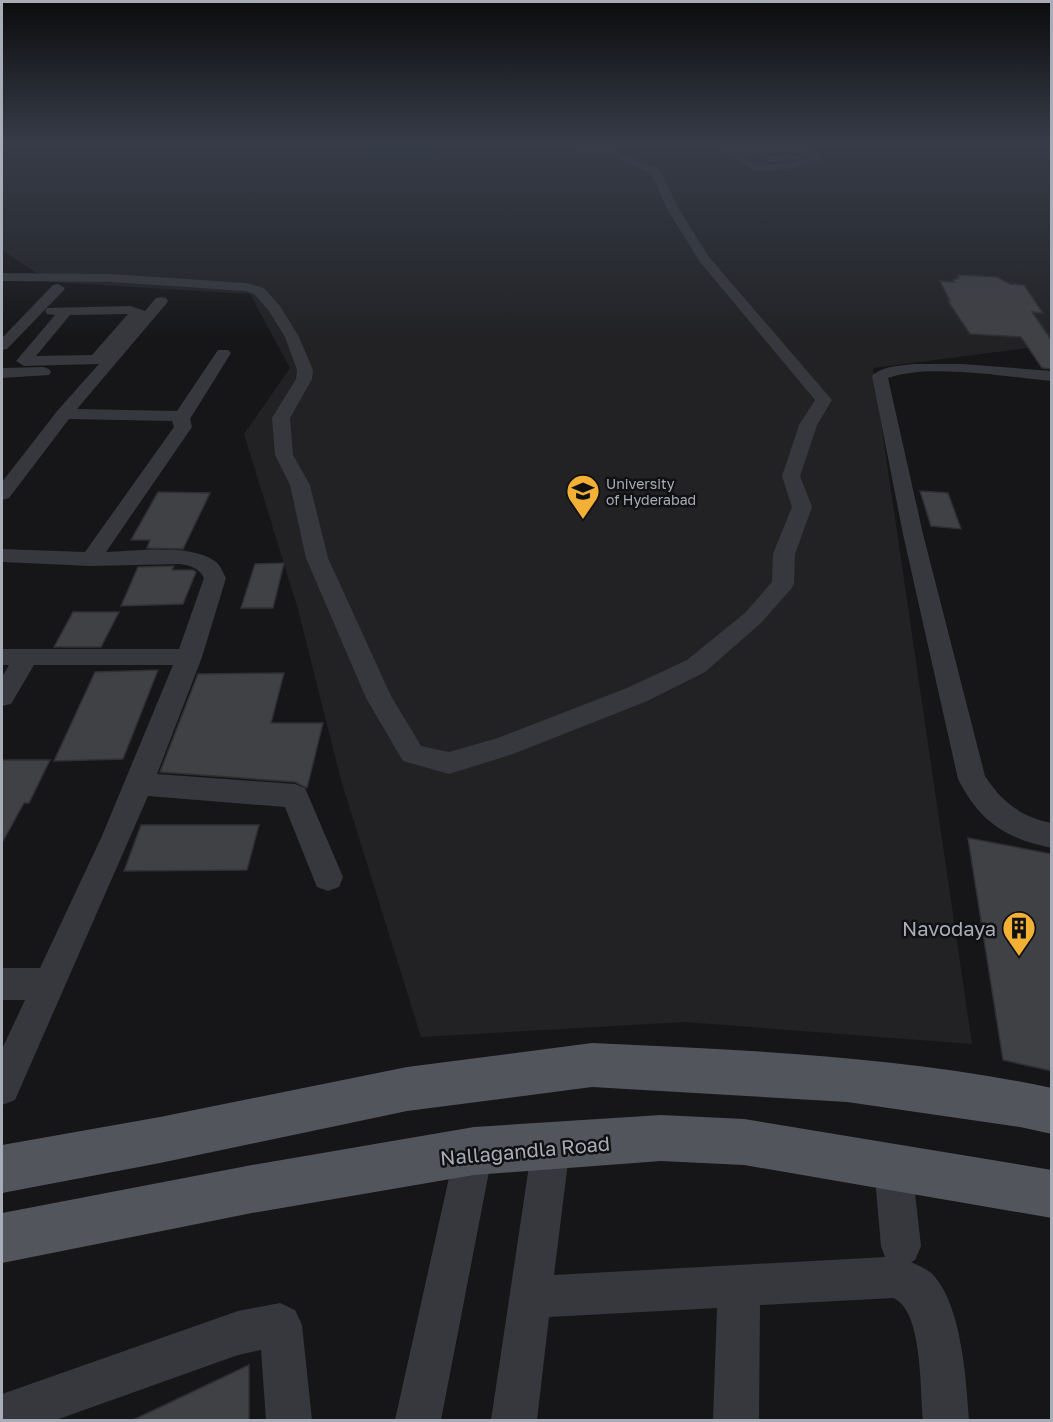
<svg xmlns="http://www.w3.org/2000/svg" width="1053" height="1422" font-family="'Golos Text',sans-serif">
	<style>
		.built { fill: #222225 }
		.green { fill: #1e261f }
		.building { fill: #404145; stroke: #303034; stroke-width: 1.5 }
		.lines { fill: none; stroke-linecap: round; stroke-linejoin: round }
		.minor { fill: #37383d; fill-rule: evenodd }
		.major { fill: #53555c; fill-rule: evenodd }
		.labels { text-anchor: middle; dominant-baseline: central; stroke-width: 5; stroke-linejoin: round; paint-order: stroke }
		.far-poi-label { font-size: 14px; fill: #a8adb8; stroke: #111113; text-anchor: start }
		.near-poi-label { font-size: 20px; fill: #a8adb8; stroke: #111113; text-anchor: end }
		.near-street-label { font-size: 20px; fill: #a8adb8; stroke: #111113 }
	</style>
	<rect width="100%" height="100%" fill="#161618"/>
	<path class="built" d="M2 142H1051V345L873 368 972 1044 685 1022 421 1037 341 780 297 606 244 434 290 368 250 294 50 282 2 250Z"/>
	<path class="green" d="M386 142H449L441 148 439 154C419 167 388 168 364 164L363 157 367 148 390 149 393 146Z"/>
	<path class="building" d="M791 154 802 158 771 162 762 157Z
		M958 275 997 277 1010 284 1024 285 1043 313 1032 312 1052 341V369L1042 368 1021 337 970 334 948 301H950L940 281 955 282 953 280 959 278Z
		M920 491 948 493 961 529 931 526Z
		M158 492 210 493 183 549 147 548 150 540H131Z
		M284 563 273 608H241L255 564Z
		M174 566 172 570H193L196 572 183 604 121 606 138 567Z
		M73 612H119L101 647H54Z
		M158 670 123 759 54 761 95 672Z
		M284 673 271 723H323L307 788 295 782 160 772 198 674Z
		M2 760H50L29 803H24L2 843Z
		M141 825H259L247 870 124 871Z
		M968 838 1052 854V1071L1003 1060Z
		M249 1365V1420H133Z"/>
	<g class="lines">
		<path class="minor" d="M550 142 604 145 651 142 612 149 659 169 679 209 709 257 832 400 817 425 800 476 812 507 795 554 794 584 791 589 761 623 705 672 645 702 513 754 449 774 403 761 366 698 306 558 290 485 275 455 272 418 296 379 297 370 285 337 269 311 254 294 245 291 111 282 2 281V273L111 274 246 283 264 288 280 306 299 337 313 370 312 379 290 418 293 455 310 485 328 558 391 696 421 746 449 752 498 738 627 688 687 660 745 613 772 582 773 554 792 507 782 476 799 425 815 400 700 262 667 209 651 173 601 151 582 152 574 149 576 147Z
			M706 142C717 142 721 147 732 150 737 152 745 150 751 149 773 146 806 140 823 159L794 168 756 171ZM791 152 811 158 794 162 758 165 741 156Z
			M917 142H930L932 144 927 147Z
			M58 284 65 288 63 291 7 349 2 350V338L53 285Z
			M161 297 166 298 168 301 166 304 77 409 177 411 218 350H228L231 353 190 419 192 427 106 552C136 551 192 543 216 562 221 566 223 573 226 578L202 657 157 774 295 784 305 788 343 877 339 887 328 891 317 887 285 807 148 796 15 1100 2 1105V1049L25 1000H2V968H40L102 836 173 665H34L11 704 2 706V677L9 665H2V649H179L204 578C199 568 190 565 179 564L91 566 2 562V549L85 552 174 427 172 421 69 419 9 498 2 500V482L58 410 99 364 24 366 16 361 55 315 47 314 45 311 47 308 130 306 145 311 156 298ZM128 314 92 355 36 356 70 315Z
			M913 364H962L1052 371V381C1007 377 930 363 888 378L923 534 985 776C1002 802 1021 817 1052 823V848C1005 838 980 822 958 779L903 534 872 376C882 366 900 366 913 364Z
			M43 367 49 369 51 372 49 375 2 378V368Z
			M551 1127 564 1133 570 1146 554 1275 885 1257 881 1246 874 1167 879 1153 893 1148 907 1153 912 1167 921 1246 915 1260 911 1262C920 1266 928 1269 935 1277 962 1309 966 1380 969 1420H923C920 1392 923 1309 893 1298L760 1305 759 1420H713L717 1308 549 1317 537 1420H491L532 1146 538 1133Z
			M474 1132 487 1138 493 1151 441 1420H395L455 1151 461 1138Z
			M280 1303 295 1310 302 1325 312 1420H266L261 1350 238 1355 56 1420H2V1394L238 1311Z"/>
		<path class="major" d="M592 1043C745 1050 901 1056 1052 1088V1134L1020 1127 847 1102 592 1087 407 1111 160 1163 2 1193V1145L160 1117 407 1067Z
			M661 1115 744 1119 1052 1170V1218L744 1165 661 1161 474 1175 252 1213 2 1263V1213L252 1165 474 1127Z"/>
	</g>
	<linearGradient id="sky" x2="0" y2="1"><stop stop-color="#0c0c0d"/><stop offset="0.42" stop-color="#363c48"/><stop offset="1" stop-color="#363c48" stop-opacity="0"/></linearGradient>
	<rect width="1053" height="341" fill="url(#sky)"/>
	<defs>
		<symbol id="university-pin" viewBox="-11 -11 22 30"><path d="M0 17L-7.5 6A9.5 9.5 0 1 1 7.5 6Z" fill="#f2b134" stroke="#111113"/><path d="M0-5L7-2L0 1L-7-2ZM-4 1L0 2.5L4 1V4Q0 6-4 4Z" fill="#111"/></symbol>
		<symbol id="building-pin" viewBox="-11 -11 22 30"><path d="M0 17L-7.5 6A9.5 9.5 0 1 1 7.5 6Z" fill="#f2b134" stroke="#111113"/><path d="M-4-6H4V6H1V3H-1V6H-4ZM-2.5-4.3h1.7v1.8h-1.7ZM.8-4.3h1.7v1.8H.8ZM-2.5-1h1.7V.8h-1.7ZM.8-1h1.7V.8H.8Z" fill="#111"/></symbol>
	</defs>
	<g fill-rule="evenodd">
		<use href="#university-pin" x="564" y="472" width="38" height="52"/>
		<use href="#building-pin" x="1000" y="909" width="38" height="52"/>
	</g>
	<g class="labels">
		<g class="far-poi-label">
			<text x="606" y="483">University<tspan x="606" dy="16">of Hyderabad</tspan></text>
		</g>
		<g class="near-poi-label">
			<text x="996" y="928">Navodaya</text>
		</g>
		<g class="near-street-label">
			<text transform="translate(525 1150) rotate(-5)">Nallagandla Road</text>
		</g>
	</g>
	<rect width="1053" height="1422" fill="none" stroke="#a8adb8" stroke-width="6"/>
</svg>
